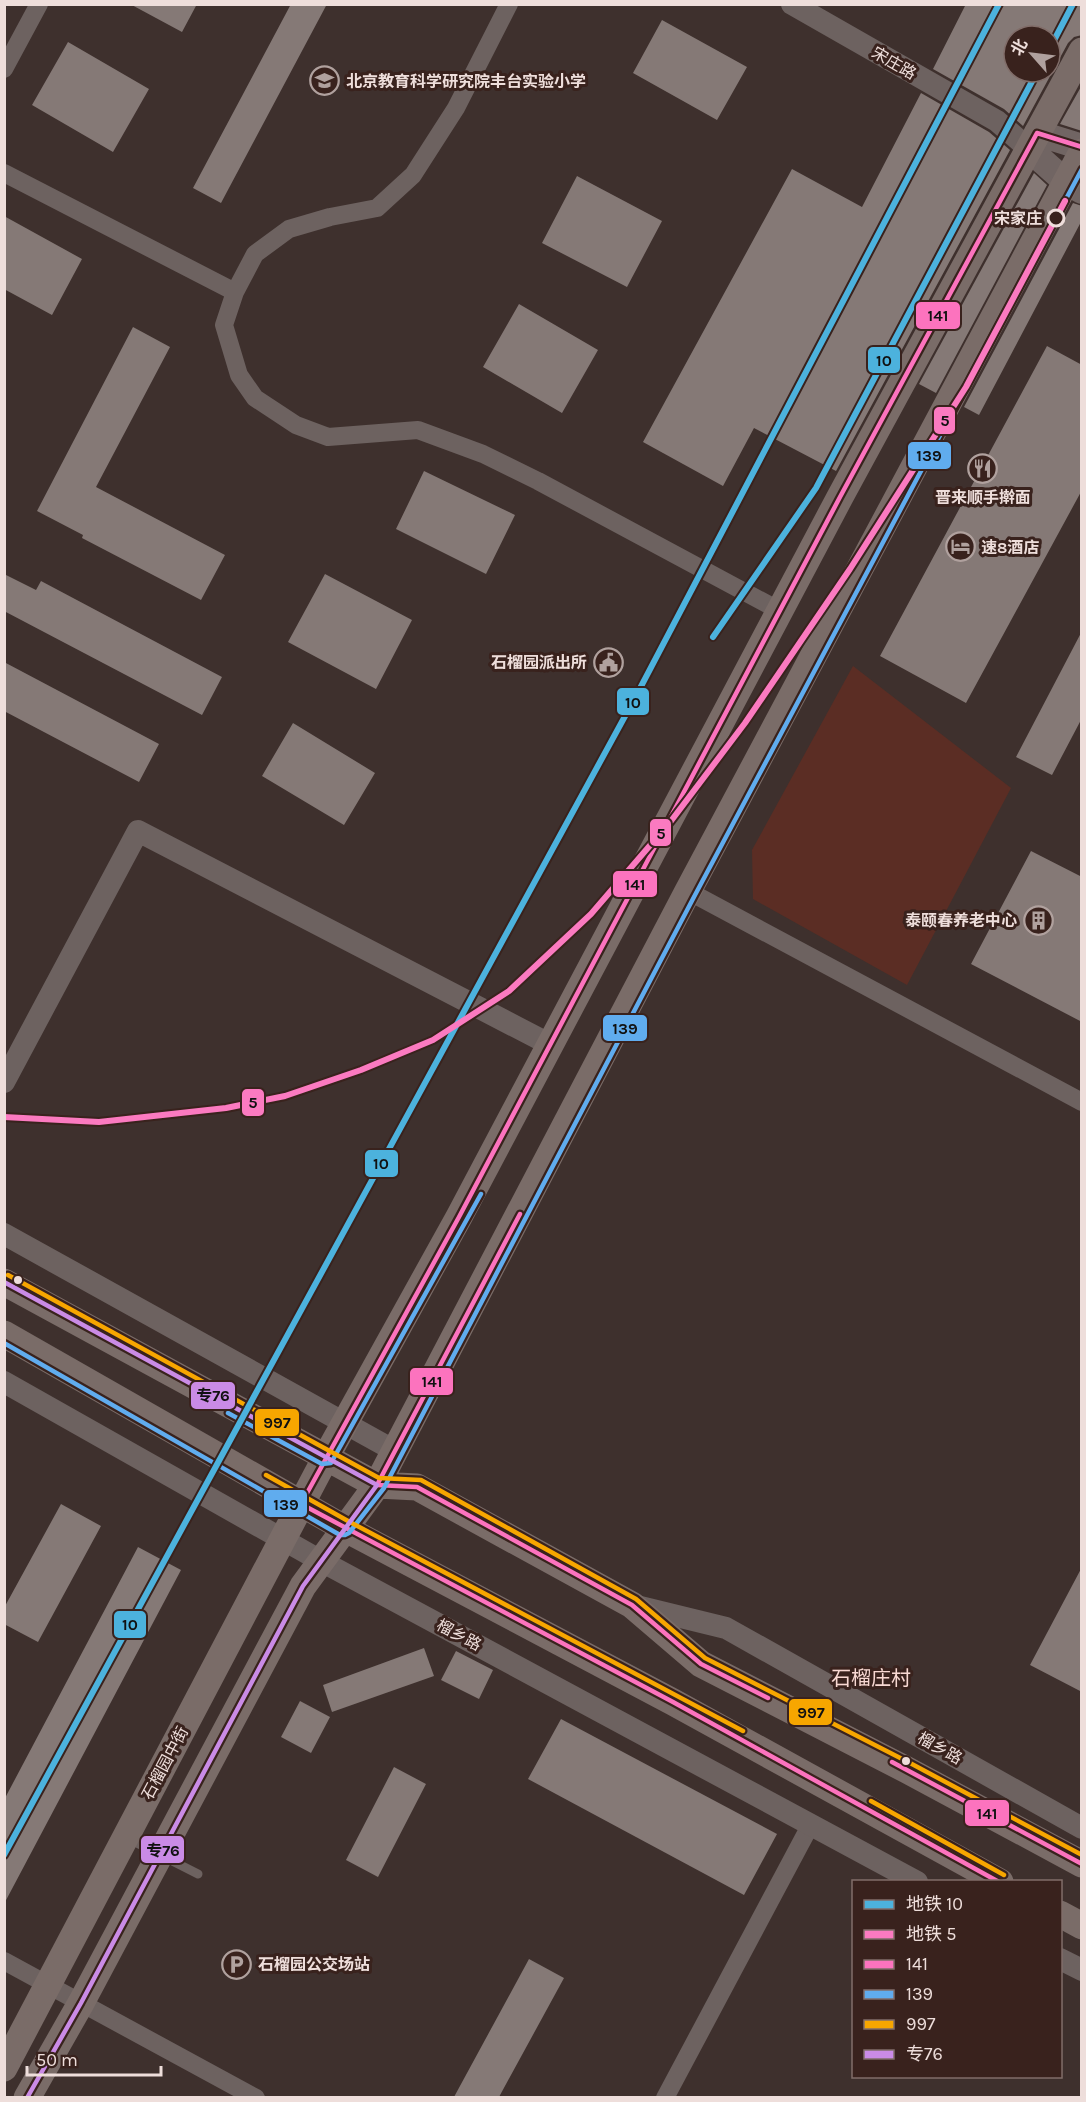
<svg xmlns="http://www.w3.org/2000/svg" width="1086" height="2102" font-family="Karla,'Noto Sans SC',sans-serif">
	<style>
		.green { fill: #5b2d24 }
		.building { fill: #857976; fill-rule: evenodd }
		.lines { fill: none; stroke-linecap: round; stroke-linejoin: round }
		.service { stroke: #6d6260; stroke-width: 9 }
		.minor { stroke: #6d6260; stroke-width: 18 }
		.tertiary { stroke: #6d6260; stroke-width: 22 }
		.secondary { stroke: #716563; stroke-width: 26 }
		.primary { stroke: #7a6c68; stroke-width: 27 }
		.bus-1-casing { stroke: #39221d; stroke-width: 9 }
		.bus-2-casing { stroke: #39221d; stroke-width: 9 }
		.bus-3-casing { stroke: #39221d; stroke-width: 9 }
		.bus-4-casing { stroke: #39221d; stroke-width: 9 }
		.bus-1 { stroke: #fc73be; stroke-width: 4.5 }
		.bus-2 { stroke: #60acee; stroke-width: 4.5 }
		.bus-3 { stroke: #f7a600; stroke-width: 4.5 }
		.bus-4 { stroke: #ca8be6; stroke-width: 4.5 }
		.metro-1-casing { stroke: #39221d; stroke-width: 10 }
		.metro-2-casing { stroke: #39221d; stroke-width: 10 }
		.metro-1 { stroke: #4cb2dd; stroke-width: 6 }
		.metro-2 { stroke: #fb7ac0; stroke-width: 6 }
		.stop-dot { fill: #39221d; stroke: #eededb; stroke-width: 3 }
		.bus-dot { fill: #eededb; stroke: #39221d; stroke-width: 2 }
		.labels { text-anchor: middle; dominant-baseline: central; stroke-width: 6; stroke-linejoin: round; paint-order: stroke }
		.street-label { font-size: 16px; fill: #eededb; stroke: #39221d }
		.poi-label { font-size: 16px; font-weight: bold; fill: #eededb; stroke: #39221d; text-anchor: start }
		.stop-label { font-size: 16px; font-weight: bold; fill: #eededb; stroke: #39221d; text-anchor: end }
		.quarter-label { font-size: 20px; fill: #f8d8d2; stroke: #39221d }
		.line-badge { stroke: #39221d; stroke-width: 2 }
		.pale-badge-label { font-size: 16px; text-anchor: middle; font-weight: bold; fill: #111 }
	</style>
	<rect width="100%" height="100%" fill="#3e302d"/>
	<path class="green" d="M853 666 1011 788 907 985 753 899 752 850Z"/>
	<path class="building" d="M130 4H197L182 32Z
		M291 4H327L221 203 193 188Z
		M966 4H1082V35L1074 37 1068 43 1023 126 1004 109 933 69ZM1014 36H1050V72H1014Z
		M662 20 747 67 717 120 633 73Z
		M68 42 149 89 113 152 32 105Z
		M1082 85V131L1060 124Z
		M921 93 989 132 1010 150 836 471 754 428 723 486 643 442 792 169 862 207Z
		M1034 173 1047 185 936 393 919 384Z
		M577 176 662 221 627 287 542 243Z
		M1073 203 1082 206V220L979 415 964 407Z
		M4 216 82 259 52 315 4 289Z
		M519 304 598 350 562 413 483 367Z
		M133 327 170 347 96 487 225 555 201 600 82 538 83 535 37 511Z
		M1047 346 1082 365V490L966 703 880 656Z
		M424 471 515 515 486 574 396 529Z
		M4 574 36 590 41 581 222 677 202 715 4 611Z
		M325 574 412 620 376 689 288 642Z
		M1082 631V718L1052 775 1016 757Z
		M4 662 159 744 139 782 4 711Z
		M293 723 375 773 344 825 262 776Z
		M1031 851 1082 877V1022L971 964Z
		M61 1504 101 1526 38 1642 4 1624V1608Z
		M138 1547 181 1570 4 1904V1800Z
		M1082 1567V1692L1030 1665Z
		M424 1648 434 1676 332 1712 323 1685Z
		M456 1651 493 1670 479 1699 441 1680Z
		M300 1701 330 1717 311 1753 281 1737Z
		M561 1719 777 1834 744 1895 528 1779Z
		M394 1767 426 1784 378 1877 346 1860Z
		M529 1959 564 1978 499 2097H454Z"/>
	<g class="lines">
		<path class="service" d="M127 1838 198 1874"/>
		<path class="minor" d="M509 4 456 108 413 175 377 208 330 217 289 229 255 254 235 292 224 325 239 375 255 398 296 425 328 437 418 430 483 454 538 481 780 611
			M4 69 39 4
			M4 173 235 292
			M688 891 1082 1102
			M4 1961 256 2098
			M665 2098 811 1824"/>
		<path class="tertiary" d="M792 4 997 121 1029 149
			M4 1082 138 831 551 1045
			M4 1234 395 1451
			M4 1382 321 1561 917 1882
			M632 1605 726 1628 1082 1828
			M1060 1959 1082 1970"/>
		<path class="secondary" d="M1037 133 1082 147
			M1029 149 1066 182 1082 191"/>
		<path class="primary" d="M4 1282 377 1485 417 1487 632 1605 701 1664 907 1770 1082 1864
			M4 1334 344 1528 673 1702 1000 1882
			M1060 1914 1082 1926
			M4 2068 326 1457 459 1217 840 497 1082 51
			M27 2098 81 2003 303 1586 377 1485 688 891 1082 152"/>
		<defs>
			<path id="bus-1" d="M520 1214 377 1485 417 1487 632 1605 701 1664 768 1698
				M892 1762 1082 1864
				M999 1882 673 1702 301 1504 459 1217 840 497 1037 133 1082 147"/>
			<path id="bus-2" d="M4 1343 340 1535H345L349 1533 384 1488 695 895 1082 169
				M228 1413 322 1464 331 1463 481 1194"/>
			<path id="bus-3" d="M8 1275 379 1478 421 1480 636 1599 705 1658 910 1763 1082 1855
				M266 1475 348 1521 743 1731
				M871 1801 1004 1875"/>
			<path id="bus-4" d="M4 1282 377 1485 303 1586 81 2003 27 2098"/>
		</defs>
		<use href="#bus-1" class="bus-1-casing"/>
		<use href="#bus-2" class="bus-2-casing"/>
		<use href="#bus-3" class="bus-3-casing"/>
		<use href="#bus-4" class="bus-4-casing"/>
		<use href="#bus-1" class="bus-1"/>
		<use href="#bus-2" class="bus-2"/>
		<use href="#bus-3" class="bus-3"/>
		<use href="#bus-4" class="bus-4"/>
		<defs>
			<path id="metro-1" d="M1050 48 1073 4
				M713 637 816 488 1037 72
				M4 1855 636 696 999 4"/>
			<path id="metro-2" d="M4 1117 99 1122 226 1108 285 1096 361 1070 433 1040 509 991 591 914 671 821 745 723 850 569 966 387 1065 201"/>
		</defs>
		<use href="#metro-1" class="metro-1-casing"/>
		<use href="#metro-2" class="metro-2-casing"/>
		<use href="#metro-1" class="metro-1"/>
		<use href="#metro-2" class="metro-2"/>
	</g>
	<defs>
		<symbol id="school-ring" viewBox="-11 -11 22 22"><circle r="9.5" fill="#39221d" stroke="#b0a19e" stroke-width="1.5"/><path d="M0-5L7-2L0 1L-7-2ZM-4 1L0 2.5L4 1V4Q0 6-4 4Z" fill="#b0a19e"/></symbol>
		<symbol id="restaurant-ring" viewBox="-11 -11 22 22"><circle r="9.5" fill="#39221d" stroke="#b0a19e" stroke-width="1.5"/><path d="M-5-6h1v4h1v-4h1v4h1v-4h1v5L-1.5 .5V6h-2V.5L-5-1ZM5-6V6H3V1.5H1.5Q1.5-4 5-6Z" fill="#b0a19e"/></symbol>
		<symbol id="hotel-ring" viewBox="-11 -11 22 22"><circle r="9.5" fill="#39221d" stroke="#b0a19e" stroke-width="1.5"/><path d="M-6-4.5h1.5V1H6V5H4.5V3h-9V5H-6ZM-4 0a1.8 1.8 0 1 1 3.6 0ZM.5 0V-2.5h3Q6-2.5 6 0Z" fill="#b0a19e"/></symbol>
		<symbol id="civic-ring" viewBox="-11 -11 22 22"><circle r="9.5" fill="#39221d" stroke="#b0a19e" stroke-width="1.5"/><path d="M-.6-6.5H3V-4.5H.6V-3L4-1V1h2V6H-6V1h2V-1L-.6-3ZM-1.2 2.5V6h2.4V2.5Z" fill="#b0a19e"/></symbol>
		<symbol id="building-ring" viewBox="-11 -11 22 22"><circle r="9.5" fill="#39221d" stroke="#b0a19e" stroke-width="1.5"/><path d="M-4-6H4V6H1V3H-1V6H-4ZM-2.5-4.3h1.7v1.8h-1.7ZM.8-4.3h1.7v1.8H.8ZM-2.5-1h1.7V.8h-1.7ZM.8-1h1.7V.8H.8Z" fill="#b0a19e"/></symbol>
		<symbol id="parking-ring" viewBox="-11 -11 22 22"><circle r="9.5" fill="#39221d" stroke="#b0a19e" stroke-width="1.5"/><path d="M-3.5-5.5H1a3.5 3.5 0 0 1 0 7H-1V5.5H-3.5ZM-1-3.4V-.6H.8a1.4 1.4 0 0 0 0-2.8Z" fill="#b0a19e"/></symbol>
	</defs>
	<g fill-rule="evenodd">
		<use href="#school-ring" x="308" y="64" width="33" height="33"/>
		<use href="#restaurant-ring" x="966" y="452" width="33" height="33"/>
		<use href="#hotel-ring" x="944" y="530" width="33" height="33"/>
		<use href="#civic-ring" x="592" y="646" width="33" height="33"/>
		<use href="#building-ring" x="1022" y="904" width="33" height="33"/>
		<use href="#parking-ring" x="220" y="1948" width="33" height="33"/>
	</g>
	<circle class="stop-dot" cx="1056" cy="218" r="8"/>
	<g class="bus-dot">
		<circle cx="18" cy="1280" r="5"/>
		<circle cx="906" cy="1761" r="5"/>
	</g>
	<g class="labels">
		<g class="street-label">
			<text transform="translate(894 63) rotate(30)">宋庄路</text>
			<text transform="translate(459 1635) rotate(28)">榴乡路</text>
			<text transform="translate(940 1748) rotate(29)">榴乡路</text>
			<text transform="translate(165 1763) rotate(-62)">石榴园中街</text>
		</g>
		<g class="poi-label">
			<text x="346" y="81">北京教育科学研究院丰台实验小学</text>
			<text x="983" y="497" text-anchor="middle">晋来顺手擀面</text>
			<text x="981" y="547">速8酒店</text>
			<text x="587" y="662" text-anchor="end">石榴园派出所</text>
			<text x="1017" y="920" text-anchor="end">泰颐春养老中心</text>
			<text x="258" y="1964">石榴园公交场站</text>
		</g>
		<g class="stop-label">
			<text x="1042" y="218">宋家庄</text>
		</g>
		<g class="quarter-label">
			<text x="871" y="1678">石榴庄村</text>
		</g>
	</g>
	<g class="line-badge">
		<rect x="915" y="301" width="46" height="29" rx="6" fill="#fc73be"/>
		<rect x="867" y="346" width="34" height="28" rx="6" fill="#4cb2dd"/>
		<rect x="933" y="406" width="23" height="29" rx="6" fill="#fb7ac0"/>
		<rect x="907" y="441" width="45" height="29" rx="6" fill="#60acee"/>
		<rect x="616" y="687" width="34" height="29" rx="6" fill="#4cb2dd"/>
		<rect x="649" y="818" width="23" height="29" rx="6" fill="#fb7ac0"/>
		<rect x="612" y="870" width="46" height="28" rx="6" fill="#fc73be"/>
		<rect x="602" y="1014" width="46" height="28" rx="6" fill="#60acee"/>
		<rect x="241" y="1088" width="24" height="29" rx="6" fill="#fb7ac0"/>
		<rect x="364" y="1149" width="35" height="29" rx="6" fill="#4cb2dd"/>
		<rect x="409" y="1367" width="45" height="29" rx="6" fill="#fc73be"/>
		<rect x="190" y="1381" width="46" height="29" rx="6" fill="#ca8be6"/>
		<rect x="254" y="1408" width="46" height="29" rx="6" fill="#f7a600"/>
		<rect x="263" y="1489" width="45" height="29" rx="6" fill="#60acee"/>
		<rect x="113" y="1610" width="34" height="29" rx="6" fill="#4cb2dd"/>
		<rect x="788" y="1698" width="45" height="28" rx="6" fill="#f7a600"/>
		<rect x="964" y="1799" width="46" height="28" rx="6" fill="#fc73be"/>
		<rect x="140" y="1835" width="45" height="29" rx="6" fill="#ca8be6"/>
	</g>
	<g class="pale-badge-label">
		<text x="938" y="321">141</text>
		<text x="884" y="366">10</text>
		<text x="945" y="426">5</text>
		<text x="929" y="461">139</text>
		<text x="633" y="708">10</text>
		<text x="661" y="839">5</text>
		<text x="635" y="890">141</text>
		<text x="625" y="1034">139</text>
		<text x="253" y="1108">5</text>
		<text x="381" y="1169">10</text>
		<text x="432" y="1387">141</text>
		<text x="213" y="1401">专76</text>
		<text x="277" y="1428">997</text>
		<text x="286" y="1510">139</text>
		<text x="130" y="1630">10</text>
		<text x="811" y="1718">997</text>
		<text x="987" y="1819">141</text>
		<text x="163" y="1856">专76</text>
	</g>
	<rect width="1086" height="2102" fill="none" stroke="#eededb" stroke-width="12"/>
	<rect x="852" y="1880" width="210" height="198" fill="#39221d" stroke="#816d69" stroke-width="1.5"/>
	<rect x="864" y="1900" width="30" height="9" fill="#4cb2dd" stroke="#816d69" stroke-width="1.5"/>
	<text x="906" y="1910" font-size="18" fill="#eededb">地铁 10</text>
	<rect x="864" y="1930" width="30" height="9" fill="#fb7ac0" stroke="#816d69" stroke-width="1.5"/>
	<text x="906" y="1940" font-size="18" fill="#eededb">地铁 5</text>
	<rect x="864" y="1960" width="30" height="9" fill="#fc73be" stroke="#816d69" stroke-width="1.5"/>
	<text x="906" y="1970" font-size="18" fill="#eededb">141</text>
	<rect x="864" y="1990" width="30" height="9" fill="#60acee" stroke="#816d69" stroke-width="1.5"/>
	<text x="906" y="2000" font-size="18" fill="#eededb">139</text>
	<rect x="864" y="2020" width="30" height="9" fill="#f7a600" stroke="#816d69" stroke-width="1.5"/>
	<text x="906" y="2030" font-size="18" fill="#eededb">997</text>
	<rect x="864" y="2050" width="30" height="9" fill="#ca8be6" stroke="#816d69" stroke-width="1.5"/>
	<text x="906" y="2060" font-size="18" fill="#eededb">专76</text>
	<g transform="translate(1032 54) rotate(298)"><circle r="28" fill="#39221d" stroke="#816d69" stroke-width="1.5"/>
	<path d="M0-4.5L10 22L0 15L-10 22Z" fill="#b0a19e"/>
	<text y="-9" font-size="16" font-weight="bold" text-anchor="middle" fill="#eededb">北</text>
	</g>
	<path d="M27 2066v9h134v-9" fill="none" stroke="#eededb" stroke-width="3"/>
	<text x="36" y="2066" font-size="18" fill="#eededb" stroke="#39221d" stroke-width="4.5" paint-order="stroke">50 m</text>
</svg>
